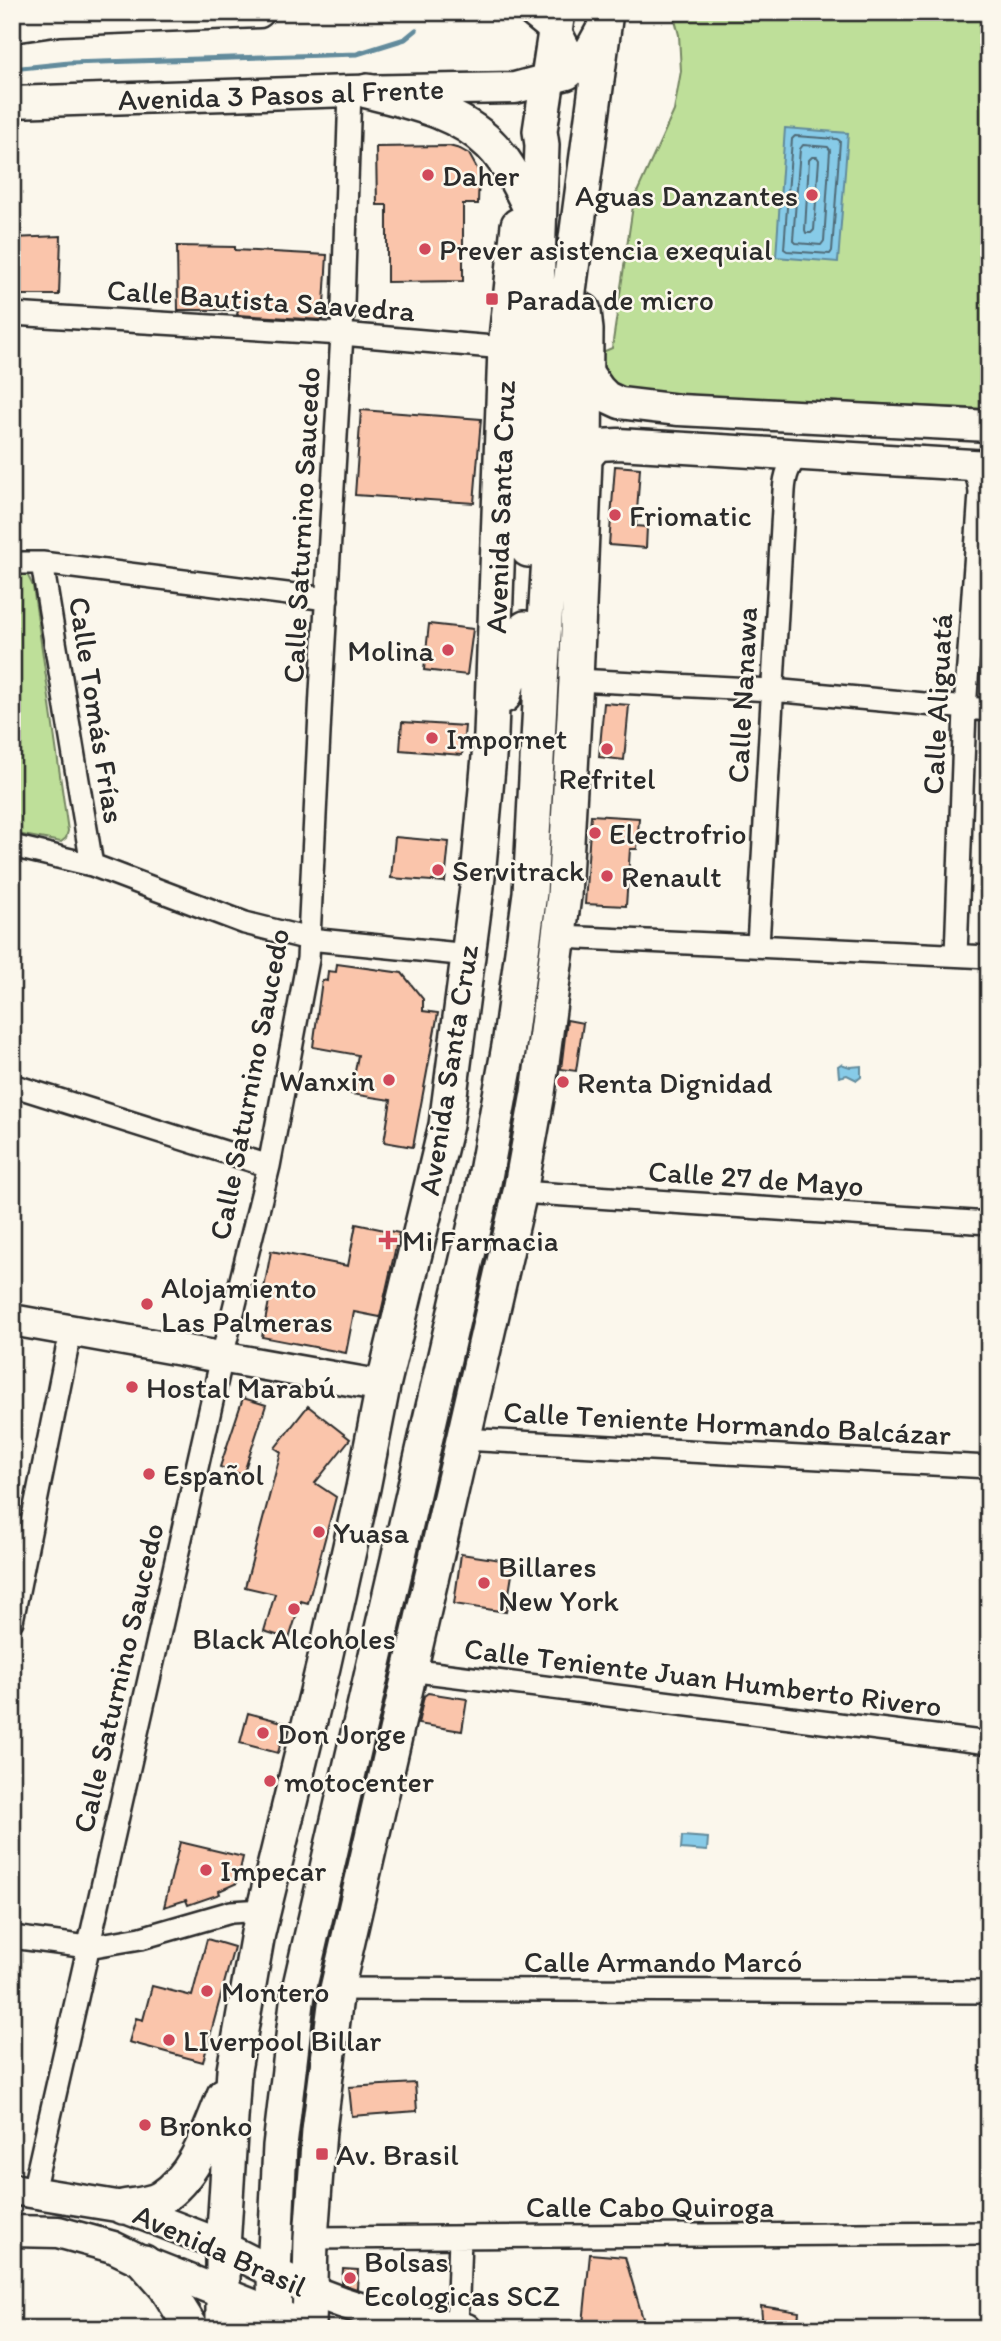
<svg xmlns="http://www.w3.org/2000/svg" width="1001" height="2341" font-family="Itim,sans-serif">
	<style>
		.green { fill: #bedf99; stroke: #748562; stroke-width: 2 }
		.water { fill: #87cbe8; stroke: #628b9c; stroke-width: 2 }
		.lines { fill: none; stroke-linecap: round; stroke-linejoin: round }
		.shore { stroke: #506b77; stroke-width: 2 }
		.stream { stroke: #628b9c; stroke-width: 5 }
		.building { fill: #fac5ab; stroke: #2b2b2b; stroke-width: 2 }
		.street-casing { stroke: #2b2b2b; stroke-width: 26 }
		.secondary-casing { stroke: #2b2b2b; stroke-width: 35 }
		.primary-casing { stroke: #2b2b2b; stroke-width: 38 }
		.street { stroke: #fbf7ec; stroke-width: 21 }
		.secondary { stroke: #fbf7ec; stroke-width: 30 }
		.primary { stroke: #fbf7ec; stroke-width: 33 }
		.poi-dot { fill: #d1495b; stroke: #fbf7ec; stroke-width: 2.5 }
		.labels { text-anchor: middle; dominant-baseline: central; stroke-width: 5; stroke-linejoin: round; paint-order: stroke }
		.street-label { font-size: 30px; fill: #2b2b2b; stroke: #fbf7ec }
		.poi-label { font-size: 30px; fill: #2b2b2b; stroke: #fbf7ec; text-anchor: start }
	</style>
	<rect width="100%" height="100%" fill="#fbf7ec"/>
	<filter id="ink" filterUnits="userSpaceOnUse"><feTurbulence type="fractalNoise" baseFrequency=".0143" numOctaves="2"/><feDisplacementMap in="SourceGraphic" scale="14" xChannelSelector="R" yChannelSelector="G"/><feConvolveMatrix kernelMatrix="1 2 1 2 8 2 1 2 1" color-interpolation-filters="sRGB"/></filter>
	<g filter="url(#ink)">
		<path class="green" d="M673 12H989V409L735 397 712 407 626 399 598 371V354L612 348 634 199 674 111 681 71 679 35Z
			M12 571 26 572 33 586 68 831 66 838 61 842 12 833Z"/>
		<path class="water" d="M785 128 848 133 838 262 776 257Z
			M841 1064 850 1067 861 1066V1077L857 1080 847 1075 839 1077 838 1066Z
			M682 1836 708 1838 707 1851 681 1849Z"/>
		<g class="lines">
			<path class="shore" d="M795 136 837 139 840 141 832 251 830 254 787 251 784 249 792 139Z
				M803 145 828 147 830 150 824 241 821 245 796 243 793 240 800 149Z
				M812 157H817L819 160 814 230 811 233H806L805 230 809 160Z"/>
			<path class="stream" d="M12 69 69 63 357 54 405 39 416 30"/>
		</g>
		<path class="building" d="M449 146 460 149 469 154 479 172 478 204H463V281L387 282V205H377L376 147Z
			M61 236 59 295H12V238Z
			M177 246 235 247V250L327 255 323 320 237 315 238 310H178Z
			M361 410 481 419 474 503 355 495Z
			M615 466 640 468 636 526 647 527 646 548 609 545Z
			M429 624 473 629 467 675 424 670Z
			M604 703 629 705 624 760 599 757Z
			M402 722 465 726 462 755 400 750Z
			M591 815 639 818 637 849H630L626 906 585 904Z
			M395 837 449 842 445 882 391 878Z
			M337 964 402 973 423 999V1011L438 1013 413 1147 384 1142 391 1100 351 1094 358 1055 313 1047 322 980 327 981 328 971 336 972Z
			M567 1020 583 1023 576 1071 561 1069Z
			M356 1224 399 1233 380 1317 354 1312 346 1353 262 1337 270 1296 263 1294 271 1251 348 1266Z
			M243 1398 266 1405 243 1475 220 1467Z
			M308 1406 350 1439 315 1483 336 1497 308 1603 301 1601 289 1639 264 1631 275 1594 245 1587 281 1452 275 1448Z
			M461 1554 514 1562 506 1612 454 1604Z
			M428 1693 467 1699 462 1731 418 1724 424 1696Z
			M248 1713 286 1723 278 1753 240 1743Z
			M180 1842 243 1857 237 1883 219 1891 220 1894 188 1905 186 1900 164 1907Z
			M207 1939 234 1947 203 2062 129 2042 136 2018 143 2020 152 1986 192 1996Z
			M415 2083 417 2111 352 2116 349 2087Z
			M590 2254 625 2257 646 2329 583 2324Z
			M343 2269 358 2270 357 2289 342 2284Z
			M761 2306 799 2312 797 2329H763Z"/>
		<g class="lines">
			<defs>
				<path id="street" d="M12 314 342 334 505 348
					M12 563H42L327 599
					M42 563 92 865
					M576 680 772 690 989 710
					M12 846 92 865 245 923 309 939 469 955
					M560 937 989 957
					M758 945 784 491C785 476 788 465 800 455
					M956 955 965 709 980 493C979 479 976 470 963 464
					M12 1085 269 1166
					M520 1192 989 1223
					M462 1439 989 1467
					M12 1621 67 1349
					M409 1670 989 1743
					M12 1937 88 1947 141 1938 231 1912 264 1910
					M337 1989 989 1992
					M33 2192 222 1357 269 1166 308 959 321 692 342 334 350 91
					M311 2238 989 2233
					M457 2327 460 2237"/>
				<path id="secondary" d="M533 12 555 30 565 49
					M12 27 60 20 259 12
					M12 102 350 91 515 88 567 74 587 56 604 25
					M585 369 599 389 607 397 620 403 679 410 989 426
					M585 459 598 445 618 444 989 466
					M12 1320 383 1386
					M12 2189 123 2207 209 2240 309 2290 341 2302 369 2311 466 2329
					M12 2231 58 2232 113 2247 144 2262 296 2322"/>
				<path id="primary" d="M367 91C410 102 457 111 490 144 509 162 526 199 537 223
					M528 550 542 145 540 131 558 12
					M504 696 525 628
					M123 2207C134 2205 151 2204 161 2198 196 2175 209 2132 224 2095
					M144 2262 166 2287 192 2329
					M223 2329V2247L234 2070 258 1933 323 1667 363 1488 383 1386 446 1125 477 887 491 735 505 348 518 225
					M275 2329 274 2272 280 2146 298 1994 482 1194 509 1046 530 893 541 684 563 336 606 12
					M309 2329 311 2238 319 2131 337 1989 520 1192 538 1093 564 896 576 680 585 459 586 330 584 311"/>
			</defs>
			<use href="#street" class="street-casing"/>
			<use href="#secondary" class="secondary-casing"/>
			<use href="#primary" class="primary-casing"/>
			<use href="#street" class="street"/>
			<use href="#secondary" class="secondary"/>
			<use href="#primary" class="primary"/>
		</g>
	</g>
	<g class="poi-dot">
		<circle cx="428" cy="175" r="7"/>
		<circle cx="812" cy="195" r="7"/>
		<circle cx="425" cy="249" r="7"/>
		<rect x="485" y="292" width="14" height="14" rx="3.5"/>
		<circle cx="615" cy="515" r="7"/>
		<circle cx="448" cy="650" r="7"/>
		<circle cx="432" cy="738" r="7"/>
		<circle cx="607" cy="749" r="7"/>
		<circle cx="595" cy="833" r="7"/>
		<circle cx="438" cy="870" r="7"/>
		<circle cx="607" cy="876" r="7"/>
		<circle cx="389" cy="1080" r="7"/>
		<circle cx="563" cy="1082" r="7"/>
		<path d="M384.5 1229.5h7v7h7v7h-7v7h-7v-7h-7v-7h7z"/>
		<circle cx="147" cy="1304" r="7"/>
		<circle cx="132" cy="1387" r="7"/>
		<circle cx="149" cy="1474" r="7"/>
		<circle cx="319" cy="1532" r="7"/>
		<circle cx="484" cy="1583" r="7"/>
		<circle cx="294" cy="1609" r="7"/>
		<circle cx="263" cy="1733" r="7"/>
		<circle cx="270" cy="1781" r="7"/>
		<circle cx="206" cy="1870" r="7"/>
		<circle cx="207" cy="1991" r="7"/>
		<circle cx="169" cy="2040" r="7"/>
		<circle cx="145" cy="2125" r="7"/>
		<rect x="315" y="2147" width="14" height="14" rx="3.5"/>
		<circle cx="350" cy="2278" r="7"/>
	</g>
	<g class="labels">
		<g class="street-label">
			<text transform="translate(281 94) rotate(-2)">Avenida 3 Pasos al Frente</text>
			<text transform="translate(261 300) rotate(4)">Calle Bautista Saavedra</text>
			<text transform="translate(500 507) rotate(-88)">Avenida Santa Cruz</text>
			<text transform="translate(301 525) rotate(-87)">Calle Saturnino Saucedo</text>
			<text transform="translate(742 695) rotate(-87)">Calle Nanawa</text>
			<text transform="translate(937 704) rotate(-87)">Calle Aliguatá</text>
			<text transform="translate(97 710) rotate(81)">Calle Tomás Frías</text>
			<text transform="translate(448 1070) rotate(-81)">Avenida Santa Cruz</text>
			<text transform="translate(249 1084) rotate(-79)">Calle Saturnino Saucedo</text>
			<text transform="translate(756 1178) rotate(4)">Calle 27 de Mayo</text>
			<text transform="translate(727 1423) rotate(3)">Calle Teniente Hormando Balcázar</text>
			<text transform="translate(703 1677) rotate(7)">Calle Teniente Juan Humberto Rivero</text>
			<text transform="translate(118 1678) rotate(-77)">Calle Saturnino Saucedo</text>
			<text x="663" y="1961">Calle Armando Marcó</text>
			<text x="650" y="2206">Calle Cabo Quiroga</text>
			<text transform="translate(220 2250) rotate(24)">Avenida Brasil</text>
		</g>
		<g class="poi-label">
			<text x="442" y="175">Daher</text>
			<text x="798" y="195" text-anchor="end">Aguas Danzantes</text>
			<text x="439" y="249">Prever asistencia exequial</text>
			<text x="506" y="299">Parada de micro</text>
			<text x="629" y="515">Friomatic</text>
			<text x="434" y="650" text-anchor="end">Molina</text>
			<text x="446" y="738">Impornet</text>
			<text x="607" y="778" text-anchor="middle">Refritel</text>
			<text x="609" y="833">Electrofrio</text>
			<text x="452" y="870">Servitrack</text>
			<text x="621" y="876">Renault</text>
			<text x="375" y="1080" text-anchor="end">Wanxin</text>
			<text x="577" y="1082">Renta Dignidad</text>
			<text x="402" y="1240">Mi Farmacia</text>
			<text x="161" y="1287">Alojamiento<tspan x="161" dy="34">Las Palmeras</tspan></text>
			<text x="146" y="1387">Hostal Marabú</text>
			<text x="163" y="1474">Español</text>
			<text x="333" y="1532">Yuasa</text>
			<text x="498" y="1566">Billares<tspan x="498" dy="34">New York</tspan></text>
			<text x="294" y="1638" text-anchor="middle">Black Alcoholes</text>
			<text x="277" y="1733">Don Jorge</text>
			<text x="284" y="1781">motocenter</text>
			<text x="220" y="1870">Impecar</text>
			<text x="221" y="1991">Montero</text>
			<text x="183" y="2040">LIverpool Billar</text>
			<text x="159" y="2125">Bronko</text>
			<text x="336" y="2154">Av. Brasil</text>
			<text x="364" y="2261">Bolsas<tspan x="364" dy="34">Ecologicas SCZ</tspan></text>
		</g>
	</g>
	<rect width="1001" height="2341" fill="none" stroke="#fbf7ec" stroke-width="42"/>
	<rect x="21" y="21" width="959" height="2299" fill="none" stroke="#2b2b2b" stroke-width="2.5" filter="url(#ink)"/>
</svg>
